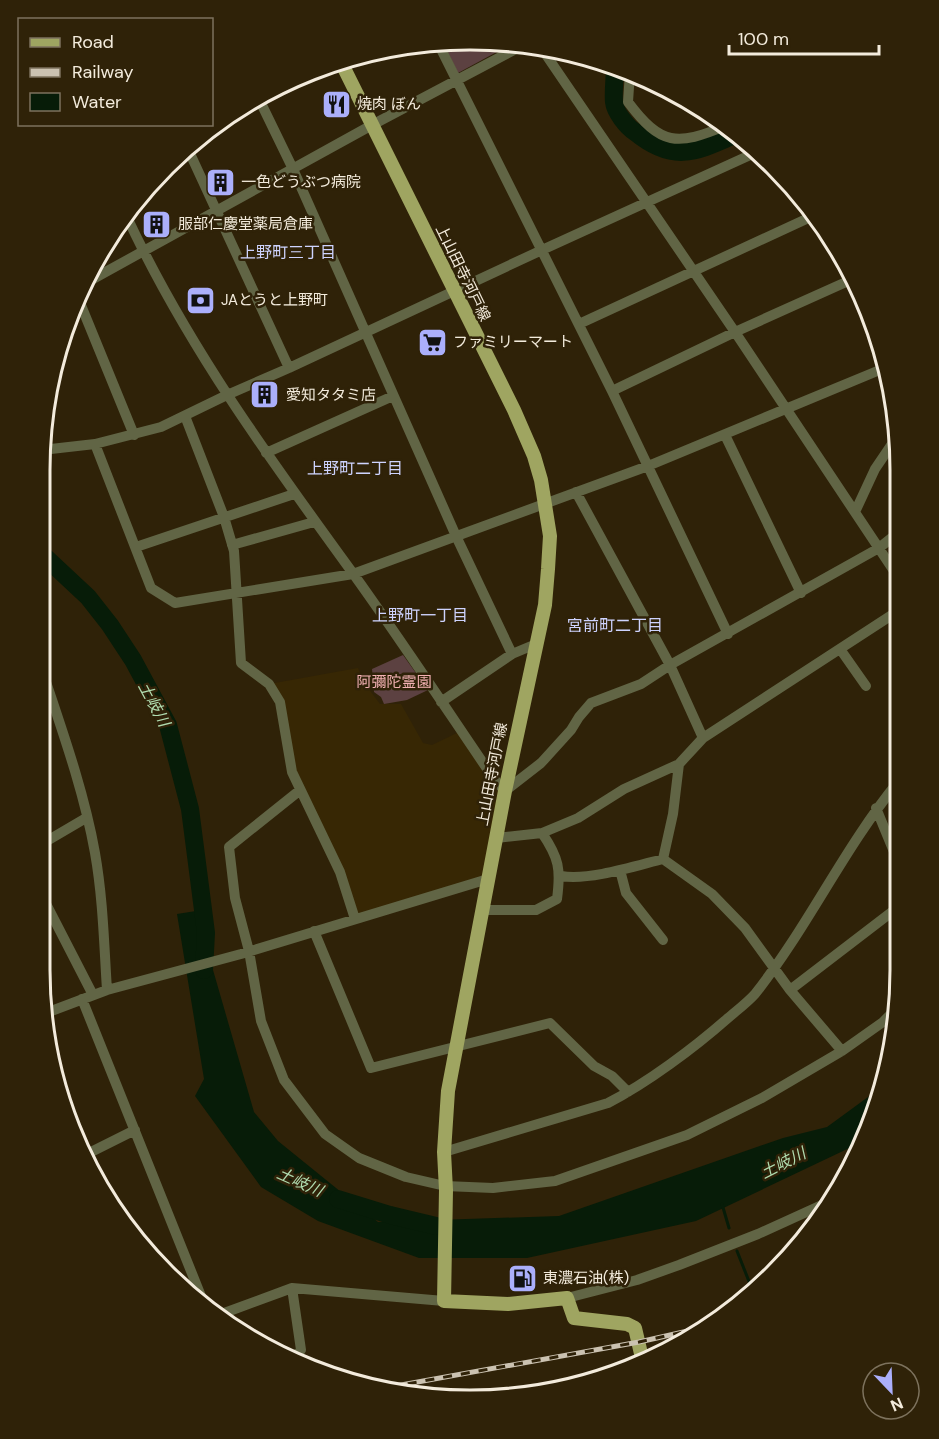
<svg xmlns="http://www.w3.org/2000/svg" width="939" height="1439" font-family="'DM Sans','Noto Sans JP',sans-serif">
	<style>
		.built { fill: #372704 }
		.green { fill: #5c4141 }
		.water { fill: #071c08 }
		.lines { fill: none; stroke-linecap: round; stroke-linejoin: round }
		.stream { stroke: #071c08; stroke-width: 3 }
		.river { stroke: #071c08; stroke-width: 18 }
		.minor { stroke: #616545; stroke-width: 10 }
		.major { stroke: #9fa561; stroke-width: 14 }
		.rail-casing { stroke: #cbc2b1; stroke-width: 5 }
		.rail { stroke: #2f2208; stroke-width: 3; stroke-dasharray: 9; stroke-linecap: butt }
		.labels { text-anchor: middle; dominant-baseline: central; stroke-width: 5; stroke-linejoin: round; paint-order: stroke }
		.poi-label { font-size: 15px; fill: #f3ebdc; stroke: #2f2208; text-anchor: start }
		.street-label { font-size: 15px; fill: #f3ebdc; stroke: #2f2208 }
		.park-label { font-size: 15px; fill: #f2b1b3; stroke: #2f2208 }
		.neighbourhood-label { font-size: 16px; fill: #ced3fe; stroke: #2f2208 }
		.water-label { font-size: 16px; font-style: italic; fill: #b0dcb0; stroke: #2f2208 }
		.rim { fill: none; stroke: #f3ebdc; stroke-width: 3 }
	</style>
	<rect width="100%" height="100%" fill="#2f2208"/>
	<path class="built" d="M358 668 365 684 380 704H401L423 743 432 745 461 731 505 791 488 879 355 919 299 791 283 703 269 684Z"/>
	<path class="green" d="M442 40 515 42 458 73Z
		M403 655 428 690 407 700 384 704 381 697 374 692 372 669Z"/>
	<path class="water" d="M196 911 254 1112 278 1141 378 1222 559 1216 783 1138 827 1127 879 1089 867 1135 862 1142 696 1221 527 1258H419L318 1221 261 1187 195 1096 204 1079 177 914Z"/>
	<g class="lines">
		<path class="stream" d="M722 1204 729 1228
			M737 1251 752 1289"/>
		<path class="river" d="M615 65C615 77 613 91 614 102 615 112 627 127 635 132 674 164 696 152 737 134
			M42 554 88 597 110 625 133 660 168 725 190 809 206 933 204 970
			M338 1199 390 1215 436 1226"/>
		<path class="minor" d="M437 41 612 391 728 634
			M540 46 735 332 898 577
			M630 72 628 102C661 146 677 146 725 126
			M258 97 293 169 456 536 512 654 536 644
			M187 147 289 368
			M126 215C186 344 269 458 352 572 401 640 447 710 494 779L505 791 541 763 571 730 579 717 591 703 641 684 670 665 879 548 899 532
			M82 285 372 125 527 43
			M78 298 134 435
			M579 324 815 215
			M612 391 735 332 855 278
			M185 416 224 517 234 551 241 663 269 684 280 702 292 772 340 872 355 919
			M725 435 801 593
			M95 444 151 588 175 603 353 574 648 466 887 367
			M42 450 95 444 161 427 227 395 289 368 542 250 759 151
			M266 453 393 396
			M576 492 670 665 703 738
			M855 512 875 469 896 438 895 415
			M232 545 314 522
			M136 547 294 494
			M840 649 866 686
			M41 667C61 727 84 791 95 853 103 898 104 944 107 990
			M441 702 512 654
			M299 791 229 847 235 898 249 951 261 1021 284 1080 325 1134 359 1158 406 1177 445 1186 493 1188 555 1181 687 1135 762 1098 842 1051 883 1022 896 1009
			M876 808 897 859
			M496 838 542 833 578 818 624 789 679 764 703 738 898 611
			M40 845 86 818
			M663 859 712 894 745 928 790 990 842 1051
			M663 859 673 814 679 764
			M620 870 626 893 663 940
			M561 876C589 881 635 866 663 859
			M40 892 93 995
			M482 910H536L557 899C561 869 559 858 542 833
			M314 931 371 1068 550 1023 594 1066 612 1076 628 1092
			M790 990 897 908
			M82 999 207 1311
			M46 1013 107 990 241 954 488 879
			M444 1152 608 1103C647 1083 694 1048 728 1018 736 1011 747 1003 755 994 808 927 844 848 898 782
			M85 1155 135 1130
			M292 1288 301 1350 294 1357
			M567 1298 637 1280 679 1265 758 1234 824 1204
			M216 1316 292 1288 444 1301"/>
		<path class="major" d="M340 60 514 410 534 456 541 480 550 536 548 569 545 605 505 791 448 1091 444 1152 446 1190 444 1301 508 1304 567 1298 574 1318 627 1324 635 1328 642 1358"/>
		<defs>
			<path id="rail" d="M390 1387 639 1342 710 1326"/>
		</defs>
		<use href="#rail" class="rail-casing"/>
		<use href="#rail" class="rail"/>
	</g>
	<defs>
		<symbol id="restaurant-square" viewBox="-11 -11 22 22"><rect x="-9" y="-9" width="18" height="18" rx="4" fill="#abaffb" stroke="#2f2208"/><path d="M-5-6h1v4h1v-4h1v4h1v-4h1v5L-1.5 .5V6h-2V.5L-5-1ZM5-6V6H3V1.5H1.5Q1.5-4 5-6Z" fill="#111"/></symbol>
		<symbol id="building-square" viewBox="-11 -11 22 22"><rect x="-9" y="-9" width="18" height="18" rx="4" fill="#abaffb" stroke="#2f2208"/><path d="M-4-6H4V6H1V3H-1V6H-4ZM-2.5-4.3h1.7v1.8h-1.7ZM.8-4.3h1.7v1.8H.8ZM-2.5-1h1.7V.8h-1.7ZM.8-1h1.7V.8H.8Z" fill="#111"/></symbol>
		<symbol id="bank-square" viewBox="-11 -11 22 22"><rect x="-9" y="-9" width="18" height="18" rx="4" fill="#abaffb" stroke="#2f2208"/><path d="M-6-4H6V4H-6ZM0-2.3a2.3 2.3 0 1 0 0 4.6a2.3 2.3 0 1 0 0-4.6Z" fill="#111"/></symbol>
		<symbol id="supermarket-square" viewBox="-11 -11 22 22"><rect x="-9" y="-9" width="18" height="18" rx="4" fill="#abaffb" stroke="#2f2208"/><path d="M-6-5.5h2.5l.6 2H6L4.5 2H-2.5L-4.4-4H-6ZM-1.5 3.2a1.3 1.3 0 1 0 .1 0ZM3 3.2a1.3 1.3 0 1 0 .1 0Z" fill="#111"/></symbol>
		<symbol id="fuel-square" viewBox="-11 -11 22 22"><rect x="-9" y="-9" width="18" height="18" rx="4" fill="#abaffb" stroke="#2f2208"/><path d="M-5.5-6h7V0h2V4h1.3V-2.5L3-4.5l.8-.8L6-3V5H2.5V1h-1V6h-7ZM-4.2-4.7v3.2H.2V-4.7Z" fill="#111"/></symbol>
	</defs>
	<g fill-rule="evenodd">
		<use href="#restaurant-square" x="320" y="88" width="33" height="33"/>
		<use href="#building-square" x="204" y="166" width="33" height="33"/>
		<use href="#building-square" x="140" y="208" width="33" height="33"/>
		<use href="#bank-square" x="184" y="284" width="33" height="33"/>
		<use href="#supermarket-square" x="416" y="326" width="33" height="33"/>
		<use href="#building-square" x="248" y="378" width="33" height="33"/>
		<use href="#fuel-square" x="506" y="1262" width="33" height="33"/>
	</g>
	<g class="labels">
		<g class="poi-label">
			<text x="357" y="104">焼肉 ぼん</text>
			<text x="241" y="182">一色どうぶつ病院</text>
			<text x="178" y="224">服部仁慶堂薬局倉庫</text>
			<text x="221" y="300">JAとうと上野町</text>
			<text x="453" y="342">ファミリーマート</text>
			<text x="286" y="395">愛知タタミ店</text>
			<text x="543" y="1278">東濃石油(株)</text>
		</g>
		<g class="street-label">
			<text transform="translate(463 273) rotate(64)">上山田寺河戸線</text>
			<text transform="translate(492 774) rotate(-79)">上山田寺河戸線</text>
		</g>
		<g class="park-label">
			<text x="394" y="682">阿彌陀霊園</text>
		</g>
		<g class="neighbourhood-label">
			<text x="288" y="252">上野町三丁目</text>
			<text x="355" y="468">上野町二丁目</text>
			<text x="420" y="615">上野町一丁目</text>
			<text x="615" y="625">宮前町二丁目</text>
		</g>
		<g class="water-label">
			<text transform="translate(154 704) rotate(62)">土岐川</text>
			<text transform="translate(783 1163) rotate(-27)">土岐川</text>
			<text transform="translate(300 1182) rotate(24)">土岐川</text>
		</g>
	</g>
	<path d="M0 0H939V1439H0ZM470 50H470A420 420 0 0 1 890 470V970A420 420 0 0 1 470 1390H470A420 420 0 0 1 50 970V470A420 420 0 0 1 470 50Z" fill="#2f2208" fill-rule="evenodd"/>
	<path class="rim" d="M470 50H470A420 420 0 0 1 890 470V970A420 420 0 0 1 470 1390H470A420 420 0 0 1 50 970V470A420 420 0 0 1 470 50Z"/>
	<rect x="18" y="18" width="195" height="108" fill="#2f2208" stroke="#7d725d" stroke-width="1.5"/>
	<rect x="30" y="38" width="30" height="9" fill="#9fa561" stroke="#7d725d" stroke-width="1.5"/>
	<text x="72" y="48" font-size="18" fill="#f3ebdc">Road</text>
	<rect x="30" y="68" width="30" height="9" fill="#cbc2b1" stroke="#7d725d" stroke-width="1.5"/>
	<text x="72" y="78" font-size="18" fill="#f3ebdc">Railway</text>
	<rect x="30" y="93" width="30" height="18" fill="#071c08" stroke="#7d725d" stroke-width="1.5"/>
	<text x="72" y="108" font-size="18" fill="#f3ebdc">Water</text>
	<g transform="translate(891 1391) rotate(157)"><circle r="28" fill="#2f2208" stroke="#7d725d" stroke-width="1.5"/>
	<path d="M0-4.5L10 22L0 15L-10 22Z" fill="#abaffb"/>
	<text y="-9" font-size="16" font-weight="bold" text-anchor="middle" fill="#f3ebdc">N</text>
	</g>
	<path d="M729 45v9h150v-9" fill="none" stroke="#f3ebdc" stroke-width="3"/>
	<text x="738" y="45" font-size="18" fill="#f3ebdc" stroke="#2f2208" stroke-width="4.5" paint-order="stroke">100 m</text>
</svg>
